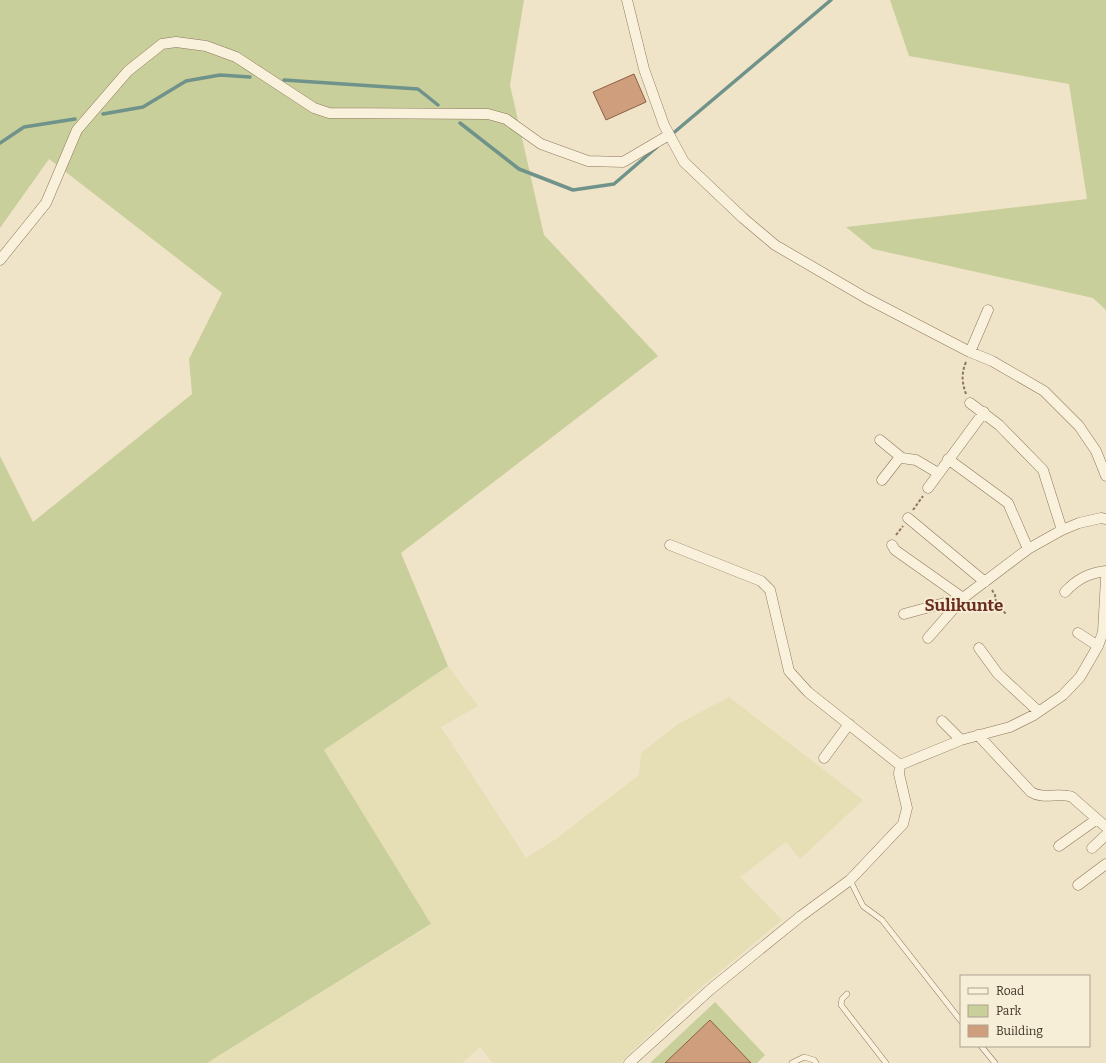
<svg xmlns="http://www.w3.org/2000/svg" width="1106" height="1063" font-family="Bitter,serif">
	<style>
		.farmland { fill: #e6deb5 }
		.green { fill: #c9cf9b }
		.lines { fill: none; stroke-linecap: round; stroke-linejoin: round }
		.stream { stroke: #6f938a; stroke-width: 3.5 }
		.building { fill: #cf9f7d; stroke: #8d5f41 }
		.lane-casing { stroke: #8d765c; stroke-width: 6 }
		.street-casing { stroke: #8d765c; stroke-width: 11 }
		.path { stroke: #8d765c; stroke-width: 2; stroke-dasharray: 3 2; stroke-linecap: butt }
		.lane { stroke: #faf1dc; stroke-width: 5 }
		.street { stroke: #faf1dc; stroke-width: 10 }
		.labels { text-anchor: middle; dominant-baseline: central; stroke-width: 3.5; stroke-linejoin: round; paint-order: stroke }
		.district-label { font-size: 17px; font-weight: bold; fill: #6b2e1e; stroke: #f7eed8 }
	</style>
	<rect width="100%" height="100%" fill="#f0e4c8"/>
	<path class="farmland" d="M448 666 478 706 441 727 526 858 556 839 639 775 641 753 678 724 729 697 863 800 800 859 786 842 740 877 782 920 688 998 620 1063H493L480 1047 462 1063H207L431 925 324 750Z"/>
	<path class="green" d="M0 0H524L510 85 544 235 658 356 401 553 448 666 324 750 431 924 207 1063H0V456L33 522 192 394 189 359 222 293 49 159 0 228Z
		M890 0H1106V310L1093 298 873 249 846 227 1087 199 1069 84 909 56Z
		M715 1002 765 1055 757 1063H650Z"/>
	<g class="lines">
		<path class="stream" d="M284 80 418 89 438 105
			M103 114 143 107 186 81 220 75 250 77
			M460 123 519 169 573 190 614 184 657 147
			M671 135 831 0
			M0 143 24 127 75 119"/>
	</g>
	<path class="building" d="M634 74 646 102 606 120 593 92Z
		M710 1020 751 1063H665Z"/>
	<g class="lines">
		<defs>
			<path id="lane" d="M850 880 863 906 882 920 961 1021
				M847 994 842 999 841 1005 886 1063
				M981 1046 995 1063
				M792 1063 804 1057 814 1060 816 1063"/>
			<path id="street" d="M627 0 644 69 664 125 684 162 743 218 775 245 866 298 970 352 992 361 1044 391 1079 426 1096 451 1106 476
				M0 260 46 203 77 130 128 71 162 44 176 42 206 46 236 57 314 108 329 113 488 114 506 119 541 144 588 161 623 162 669 135
				M970 352 988 310
				M970 403 999 425 1043 470 1062 530
				M880 440 902 458 916 460 938 473
				M948 459 1008 503 1028 549
				M882 480 900 457
				M928 488 984 412
				M908 518 985 582
				M670 545 761 581 770 590 789 671 808 692 900 765
				M892 545 895 550 963 598 928 638
				M1065 592C1077 579 1089 573 1106 571
				M904 614 963 598 1028 549 1062 530 1079 523 1101 518 1106 519
				M1078 633 1098 646
				M979 648 998 674 1038 711
				M942 721 961 740
				M978 735 1031 792C1044 800 1058 792 1072 797L1106 827
				M824 758 849 724
				M1059 846 1097 819
				M1092 848 1106 835
				M1078 885 1106 864
				M629 1063 711 989 801 916 850 880 903 824 907 808 899 774 900 765 961 740 1010 727 1034 715 1063 695 1080 677 1098 646 1103 632 1106 578"/>
		</defs>
		<use href="#lane" class="lane-casing"/>
		<use href="#street" class="street-casing"/>
		<path class="path" d="M966 362C961 374 962 383 966 394
			M913 510 923 496
			M896 535 903 526
			M992 590 995 595 996 602 1006 614"/>
		<use href="#lane" class="lane"/>
		<use href="#street" class="street"/>
	</g>
	<g class="labels">
		<g class="district-label">
			<text x="964" y="605">Sulikunte</text>
		</g>
	</g>
	<rect x="960" y="975" width="130" height="72" fill="#f7eed8" stroke="#ada18e"/>
	<rect x="968" y="988" width="20" height="6" fill="#faf1dc" stroke="#ada18e"/>
	<text x="996" y="995" font-size="12" fill="#3d2e20">Road</text>
	<rect x="968" y="1005" width="20" height="12" fill="#c9cf9b" stroke="#ada18e"/>
	<text x="996" y="1015" font-size="12" fill="#3d2e20">Park</text>
	<rect x="968" y="1025" width="20" height="12" fill="#cf9f7d" stroke="#ada18e"/>
	<text x="996" y="1035" font-size="12" fill="#3d2e20">Building</text>
</svg>
